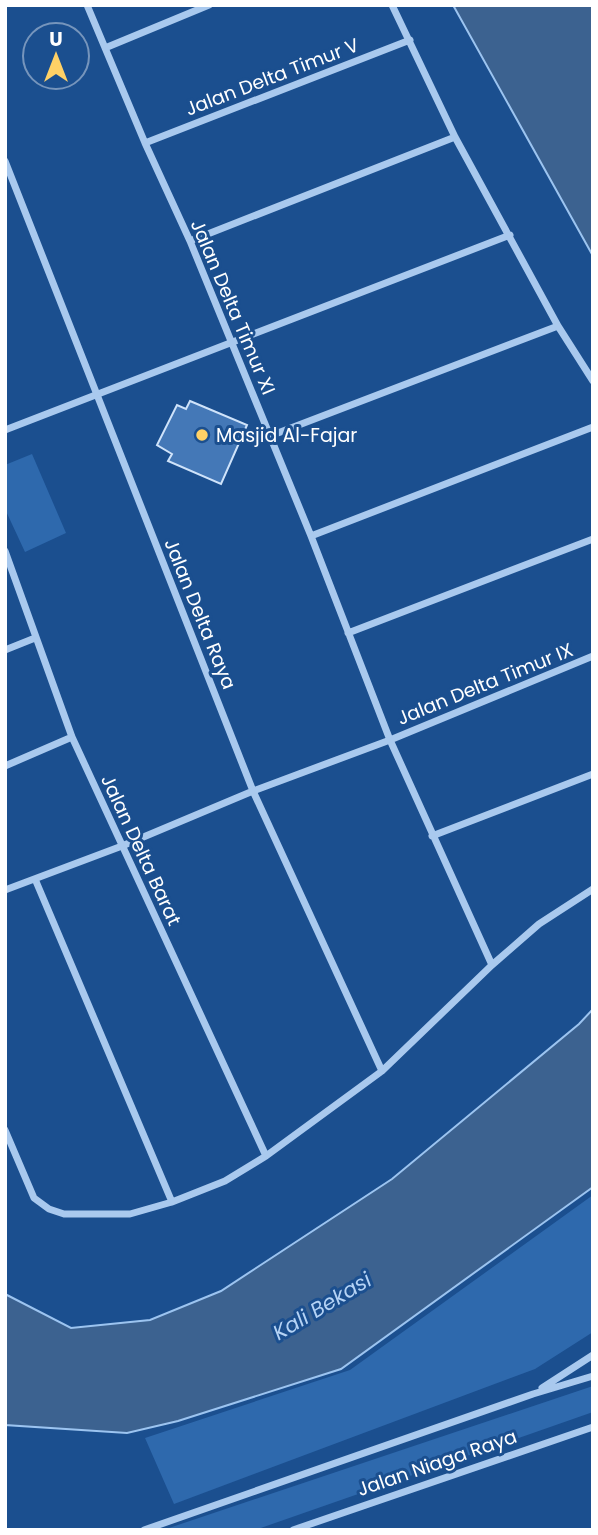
<svg xmlns="http://www.w3.org/2000/svg" width="598" height="1535" font-family="Poppins,sans-serif">
	<style>
		.green { fill: #2e69ad }
		.water { fill: #3c6290; stroke: #9cc4f0; stroke-width: 2 }
		.building { fill: #4478b7; stroke: #cfe3fa; stroke-width: 2 }
		.lines { fill: none; stroke-linecap: round; stroke-linejoin: round }
		.street { stroke: #a9c9ee; stroke-width: 7 }
		.poi-dot { fill: #ffd166; stroke: #1b4f8f; stroke-width: 2.5 }
		.labels { text-anchor: middle; dominant-baseline: central; stroke-width: 6; stroke-linejoin: round; paint-order: stroke }
		.street-label { font-size: 19px; fill: #fff; stroke: #1b4f8f }
		.poi-label { font-size: 19px; fill: #fff; stroke: #1b4f8f; text-anchor: start }
		.water-label { font-size: 21px; font-style: italic; fill: #b5d3f5; stroke: #1b4f8f }
	</style>
	<rect width="100%" height="100%" fill="#1b4f8f"/>
	<path class="green" d="M32 454 66 533 25 552 5 509V465Z
		M593 1195V1332L535 1369 174 1504 145 1438 350 1370Z
		M593 1386V1412L255 1530H163Z"/>
	<path class="water" d="M453 5H593V256Z
		M593 1009V1187L341 1369 178 1421 127 1433 5 1425V1294L71 1328 150 1320 221 1291 392 1179 579 1024Z"/>
	<path class="building" d="M190 401 247 425 221 484 168 461 172 454 157 445 177 405 186 409Z"/>
	<g class="lines">
		<path class="street" d="M87 5 145 143 190 241 311 536 390 740 492 965
			M392 5 455 137 558 326 593 381
			M105 48 209 5
			M145 143 410 40
			M5 161 253 791 382 1071
			M190 241 455 137
			M5 430 510 235
			M270 436 558 326
			M311 536 593 427
			M5 551 72 737 266 1156
			M348 633 593 539
			M5 650 35 638
			M5 766 72 737
			M432 836 593 774
			M35 879 172 1202
			M5 890 122 846 253 791 390 740 593 656
			M5 1130 34 1198 49 1209 64 1214H130L172 1202 225 1181 266 1156 382 1071 492 965 539 924 593 889
			M542 1388 593 1355
			M144 1530 533 1394 593 1376
			M293 1530 593 1427"/>
	</g>
	<circle class="poi-dot" cx="202" cy="435" r="7"/>
	<g class="labels">
		<g class="street-label">
			<text transform="translate(272 77) rotate(-21)">Jalan Delta Timur V</text>
			<text transform="translate(233 307) rotate(67)">Jalan Delta Timur XI</text>
			<text transform="translate(200 614) rotate(68)">Jalan Delta Raya</text>
			<text transform="translate(485 684) rotate(-22)">Jalan Delta Timur IX</text>
			<text transform="translate(141 850) rotate(65)">Jalan Delta Barat</text>
			<text transform="translate(437 1463) rotate(-19)">Jalan Niaga Raya</text>
		</g>
		<g class="poi-label">
			<text x="216" y="435">Masjid Al-Fajar</text>
		</g>
		<g class="water-label">
			<text transform="translate(322 1306) rotate(-31)">Kali Bekasi</text>
		</g>
	</g>
	<rect width="598" height="1535" fill="none" stroke="#ffffff" stroke-width="14"/>
	<g transform="translate(56 56)"><circle r="33" fill="#1b4f8f" stroke="#7695bc" stroke-width="2"/>
	<path d="M0-5L12 26L0 18L-12 26Z" fill="#ffd166"/>
	<text y="-10" font-size="19" font-weight="bold" text-anchor="middle" fill="#ffffff">U</text>
	</g>
</svg>
